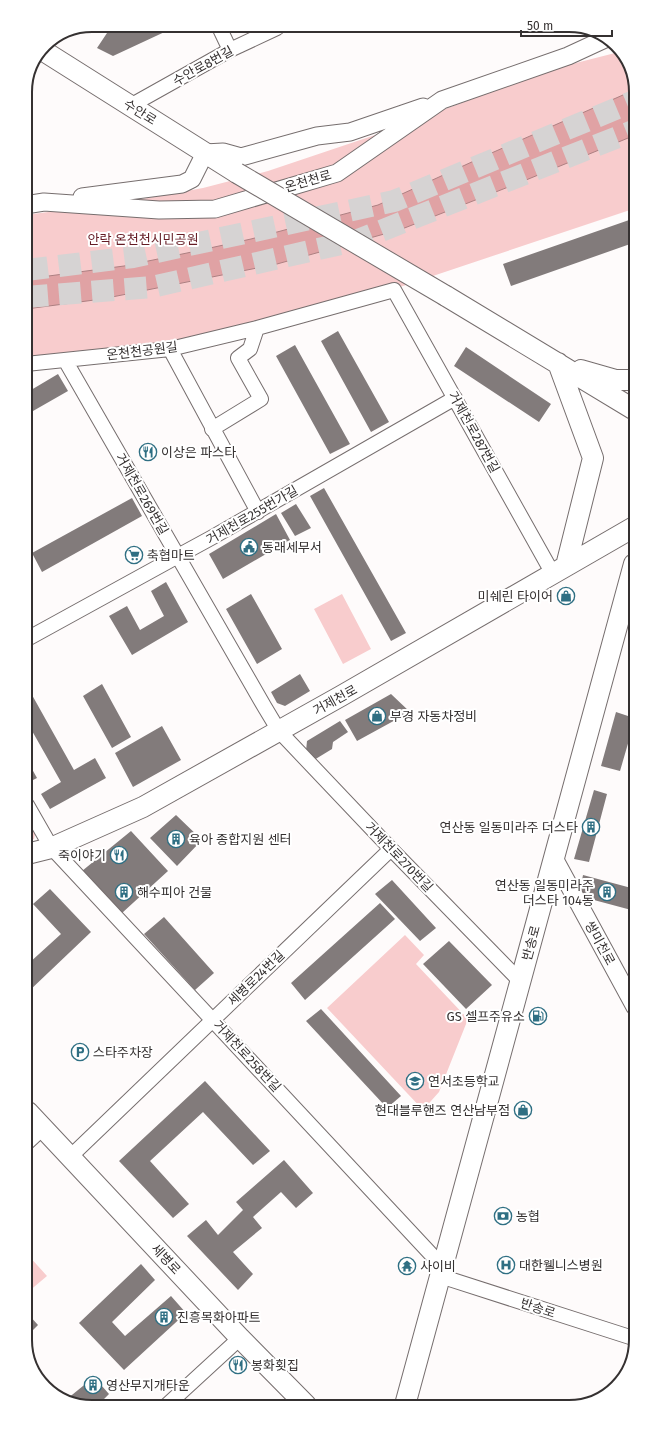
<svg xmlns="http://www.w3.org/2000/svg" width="661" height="1432" font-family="'Fira Sans','Noto Sans KR',sans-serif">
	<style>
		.green { fill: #f8cccd }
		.water { fill: #e0a2a4; stroke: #ad8082 }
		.building { fill: #827b7b }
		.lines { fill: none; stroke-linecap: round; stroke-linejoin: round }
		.trunk-tunnel { stroke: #d6d3d3; stroke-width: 22; stroke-dasharray: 22 11; stroke-linecap: butt }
		.minor-casing { stroke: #766e6e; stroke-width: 16 }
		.tertiary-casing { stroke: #766e6e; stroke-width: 19 }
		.secondary-casing { stroke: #766e6e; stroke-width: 22 }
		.minor { stroke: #fff; stroke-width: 14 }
		.tertiary { stroke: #fff; stroke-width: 17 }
		.secondary { stroke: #fff; stroke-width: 20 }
		.secondary-bridge-casing { stroke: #766e6e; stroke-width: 22; stroke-linecap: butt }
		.secondary-bridge { stroke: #fff; stroke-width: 20 }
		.labels { text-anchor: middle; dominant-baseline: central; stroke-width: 4; stroke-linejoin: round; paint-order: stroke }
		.street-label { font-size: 13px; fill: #353131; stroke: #fff }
		.park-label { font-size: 13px; fill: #651c25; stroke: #fff }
		.poi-label { font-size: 13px; fill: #353131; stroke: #fff; text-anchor: start }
		.rim { fill: none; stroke: #353131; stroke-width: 2 }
	</style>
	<rect width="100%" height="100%" fill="#fefbfb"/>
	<path class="green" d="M619 52 632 70 633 209 400 287 168 347 26 360 25 215 125 202 203 188 268 171 384 132 517 82 572 64Z
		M342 594 371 649 343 664 314 609Z
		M27 820 35 834 34 839 27 841Z
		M405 935 424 955 416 964 468 1019 439 1092 423 1110 327 1008Z
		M28 1255 47 1276 28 1292Z"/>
	<path class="water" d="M632 91 633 136 526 180 402 229 277 264 102 299 26 309V279L124 266 187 253 251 239 378 205 487 155Z"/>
	<path class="building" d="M171 29 113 56 97 48 109 30Z
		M632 219 633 243 511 286 503 264Z
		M338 331 389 422 371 432 321 341Z
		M295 345 350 444 330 454 276 356Z
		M466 347 551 404 539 422 454 366Z
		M58 374 68 391 26 415V393Z
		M324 488 406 633 391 641 310 496Z
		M132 498 142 516 42 572 32 553Z
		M296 504 311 528 295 536 281 513Z
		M276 514 290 540 223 579 209 554Z
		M166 582 188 622 132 655 109 616 127 606 140 630 164 616 151 591Z
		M251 594 282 649 257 664 226 609Z
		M300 674 310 691 285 706 277 703 271 692Z
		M102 684 131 737 112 748 83 696Z
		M27 686 74 770 95 758 106 778 50 809 41 794 61 782 27 722Z
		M391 694 410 712 357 741 345 720Z
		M616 712 634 718V723L620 771 601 766Z
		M340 721 348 732 333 742 332 749 314 760 306 751 307 741Z
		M162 726 181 760 133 787 115 753Z
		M27 760 37 778 27 783Z
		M594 790 607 794 589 862 574 859Z
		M176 815 202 840 177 866 150 838Z
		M131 831 168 871 122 913 82 871Z
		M583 875 635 889V911L579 896Z
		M392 880 436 928 420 941 375 894Z
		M50 889 91 932 28 992V964L61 934 33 904Z
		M380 903 395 919 305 1000 291 983Z
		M164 917 214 973 195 990 144 934Z
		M449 941 492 985 466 1009 423 964Z
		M321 1009 401 1096 387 1108 306 1021Z
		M205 1081 270 1151 253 1165 203 1112 150 1161 189 1204 173 1218 119 1161Z
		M284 1160 313 1193 296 1208 281 1192 253 1217 262 1228 233 1252 253 1274 238 1290 187 1236 206 1220 218 1235 243 1210 236 1202Z
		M141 1264 155 1280 112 1322 125 1336 171 1296 186 1313 124 1370 79 1323Z
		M28 1314 38 1325 29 1334Z
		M94 1377 109 1394 96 1407H87L67 1399Z"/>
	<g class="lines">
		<path class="trunk-tunnel" d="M26 270 133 257 394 201 632 102
			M26 297 152 287 358 240 633 131"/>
		<defs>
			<path id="minor" d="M220 29 230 50
				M130 106 230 50 277 28
				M170 349 258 512
				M65 360 264 706 279 731 391 849 520 981
				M26 364 170 349 257 328 394 290 553 574
				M212 429 261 399 238 358 250 349 257 328
				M27 639 178 556 211 538 455 398
				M27 805 51 847 442 1266
				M28 1142 43 1128
				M70 1157 391 849
				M440 1276 636 1339
				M166 1406 240 1338"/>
			<path id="tertiary" d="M82 197 182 184 192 179 205 153 223 152 241 157 317 136 350 132 423 107
				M25 205 44 202 159 210 215 209 337 173 442 100 568 56 607 38
				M554 858 635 1007"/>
			<path id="secondary" d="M42 50 237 173
				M446 296 633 409
				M558 363 593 458 566 566
				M581 370 616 380H633
				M27 854 51 848 143 807 341 696 634 527
				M28 1112 240 1338 306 1405
				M405 1405 634 564"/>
		</defs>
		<use href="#minor" class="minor-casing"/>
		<use href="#tertiary" class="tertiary-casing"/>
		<use href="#secondary" class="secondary-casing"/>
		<use href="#minor" class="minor"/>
		<use href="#tertiary" class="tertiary"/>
		<use href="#secondary" class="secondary"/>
		<defs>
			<path id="secondary-bridge" d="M237 173 446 296"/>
		</defs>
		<use href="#secondary-bridge" class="secondary-bridge-casing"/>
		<use href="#secondary-bridge" class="secondary-bridge"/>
	</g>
	<defs>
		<symbol id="restaurant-ring" viewBox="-11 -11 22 22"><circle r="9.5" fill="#fff" stroke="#2f6f83" stroke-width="1.5"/><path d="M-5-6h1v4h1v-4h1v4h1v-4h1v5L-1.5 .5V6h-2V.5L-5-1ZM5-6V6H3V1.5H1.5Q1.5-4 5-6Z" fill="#2f6f83"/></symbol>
		<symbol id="civic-ring" viewBox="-11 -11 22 22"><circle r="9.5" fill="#fff" stroke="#2f6f83" stroke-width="1.5"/><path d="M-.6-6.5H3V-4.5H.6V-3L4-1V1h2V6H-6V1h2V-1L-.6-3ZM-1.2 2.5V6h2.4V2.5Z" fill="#2f6f83"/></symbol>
		<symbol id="supermarket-ring" viewBox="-11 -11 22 22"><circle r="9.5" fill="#fff" stroke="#2f6f83" stroke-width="1.5"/><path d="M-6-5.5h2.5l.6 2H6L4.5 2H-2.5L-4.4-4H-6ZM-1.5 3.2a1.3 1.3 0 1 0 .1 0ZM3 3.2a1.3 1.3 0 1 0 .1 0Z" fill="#2f6f83"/></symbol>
		<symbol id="shop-ring" viewBox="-11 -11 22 22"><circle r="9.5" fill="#fff" stroke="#2f6f83" stroke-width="1.5"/><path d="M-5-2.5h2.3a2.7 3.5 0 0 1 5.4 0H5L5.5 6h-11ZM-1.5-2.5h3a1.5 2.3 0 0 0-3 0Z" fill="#2f6f83"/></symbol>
		<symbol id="building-ring" viewBox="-11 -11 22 22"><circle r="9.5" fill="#fff" stroke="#2f6f83" stroke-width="1.5"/><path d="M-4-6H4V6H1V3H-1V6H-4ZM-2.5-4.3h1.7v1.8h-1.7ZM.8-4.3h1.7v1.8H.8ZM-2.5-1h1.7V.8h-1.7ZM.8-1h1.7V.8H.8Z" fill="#2f6f83"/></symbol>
		<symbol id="fuel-ring" viewBox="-11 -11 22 22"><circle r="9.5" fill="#fff" stroke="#2f6f83" stroke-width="1.5"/><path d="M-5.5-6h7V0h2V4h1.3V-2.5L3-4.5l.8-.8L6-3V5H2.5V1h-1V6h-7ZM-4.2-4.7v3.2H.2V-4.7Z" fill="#2f6f83"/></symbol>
		<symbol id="parking-ring" viewBox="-11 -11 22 22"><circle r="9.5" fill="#fff" stroke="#2f6f83" stroke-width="1.5"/><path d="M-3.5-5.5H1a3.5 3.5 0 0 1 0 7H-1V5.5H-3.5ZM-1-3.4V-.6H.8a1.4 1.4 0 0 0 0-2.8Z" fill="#2f6f83"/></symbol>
		<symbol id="school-ring" viewBox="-11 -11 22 22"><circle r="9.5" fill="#fff" stroke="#2f6f83" stroke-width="1.5"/><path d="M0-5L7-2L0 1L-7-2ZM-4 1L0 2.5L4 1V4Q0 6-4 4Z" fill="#2f6f83"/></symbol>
		<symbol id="bank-ring" viewBox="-11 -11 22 22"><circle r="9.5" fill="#fff" stroke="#2f6f83" stroke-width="1.5"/><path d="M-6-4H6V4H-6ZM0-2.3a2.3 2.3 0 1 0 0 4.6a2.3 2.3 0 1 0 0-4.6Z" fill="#2f6f83"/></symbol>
		<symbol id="hospital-ring" viewBox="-11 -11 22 22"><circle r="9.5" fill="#fff" stroke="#2f6f83" stroke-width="1.5"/><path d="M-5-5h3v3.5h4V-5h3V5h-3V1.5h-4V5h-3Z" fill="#2f6f83"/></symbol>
		<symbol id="temple-ring" viewBox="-11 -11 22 22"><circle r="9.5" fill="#fff" stroke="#2f6f83" stroke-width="1.5"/><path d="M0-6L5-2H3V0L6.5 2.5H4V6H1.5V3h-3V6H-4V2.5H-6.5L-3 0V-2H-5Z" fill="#2f6f83"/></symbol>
	</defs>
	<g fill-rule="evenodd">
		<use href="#restaurant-ring" x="138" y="442" width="20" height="20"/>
		<use href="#civic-ring" x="239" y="537" width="20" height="20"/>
		<use href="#supermarket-ring" x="124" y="545" width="20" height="20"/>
		<use href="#shop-ring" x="556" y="586" width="20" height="20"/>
		<use href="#shop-ring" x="367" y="706" width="20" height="20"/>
		<use href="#building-ring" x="581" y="817" width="20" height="20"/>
		<use href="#building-ring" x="166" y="829" width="20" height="20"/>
		<use href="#restaurant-ring" x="109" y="845" width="20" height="20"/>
		<use href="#building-ring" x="114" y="882" width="20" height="20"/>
		<use href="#building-ring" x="597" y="882" width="20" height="20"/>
		<use href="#fuel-ring" x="528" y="1006" width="20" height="20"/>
		<use href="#parking-ring" x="70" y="1042" width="20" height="20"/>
		<use href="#school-ring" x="405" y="1071" width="20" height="20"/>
		<use href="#shop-ring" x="513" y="1100" width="20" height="20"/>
		<use href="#bank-ring" x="493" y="1206" width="20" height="20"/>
		<use href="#hospital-ring" x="496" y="1255" width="20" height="20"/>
		<use href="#temple-ring" x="397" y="1256" width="20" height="20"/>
		<use href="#building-ring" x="154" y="1307" width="20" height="20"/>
		<use href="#restaurant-ring" x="228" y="1355" width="20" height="20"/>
		<use href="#building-ring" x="83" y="1375" width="20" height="20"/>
	</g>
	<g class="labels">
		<g class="street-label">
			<text transform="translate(203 66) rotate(-29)">수안로8번길</text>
			<text transform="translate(140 112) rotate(32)">수안로</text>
			<text transform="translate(308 181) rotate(-16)">온천천로</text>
			<text transform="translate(142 351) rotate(-7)">온천천공원길</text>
			<text transform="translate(474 432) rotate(61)">거제천로287번길</text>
			<text transform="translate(142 494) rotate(60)">거제천로269번길</text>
			<text transform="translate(252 515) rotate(-30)">거제천로255번가길</text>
			<text transform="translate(335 700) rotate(-29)">거제천로</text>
			<text transform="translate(399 857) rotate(46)">거제천로270번길</text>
			<text transform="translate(531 943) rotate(-75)">반송로</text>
			<text transform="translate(600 943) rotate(61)">쌍미천로</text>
			<text transform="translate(256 978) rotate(-44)">세병로24번길</text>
			<text transform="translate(247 1056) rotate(47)">거제천로258번길</text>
			<text transform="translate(166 1259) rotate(47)">세병로</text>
			<text transform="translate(538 1308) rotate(18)">반송로</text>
		</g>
		<g class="park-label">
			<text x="143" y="239">안락 온천천시민공원</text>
		</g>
		<g class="poi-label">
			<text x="161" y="452">이상은 파스타</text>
			<text x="262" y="547">동래세무서</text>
			<text x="147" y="555">축협마트</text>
			<text x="553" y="596" text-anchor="end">미쉐린 타이어</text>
			<text x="390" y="716">부경 자동차정비</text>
			<text x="578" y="827" text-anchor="end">연산동 일동미라주 더스타</text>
			<text x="189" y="839">육아 종합지원 센터</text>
			<text x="106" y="855" text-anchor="end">죽이야기</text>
			<text x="594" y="885" text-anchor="end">연산동 일동미라주<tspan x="594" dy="15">더스타 104동</tspan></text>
			<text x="137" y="892">해수피아 건물</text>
			<text x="525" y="1016" text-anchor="end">GS 셀프주유소</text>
			<text x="93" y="1052">스타주차장</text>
			<text x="428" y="1081">연서초등학교</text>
			<text x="510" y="1110" text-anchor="end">현대블루핸즈 연산남부점</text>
			<text x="516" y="1216">농협</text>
			<text x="519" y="1265">대한웰니스병원</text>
			<text x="420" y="1266">사이비</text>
			<text x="177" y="1317">진흥목화아파트</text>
			<text x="251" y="1365">봉화횟집</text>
			<text x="106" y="1385">영산무지개타운</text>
		</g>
	</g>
	<path d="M0 0H661V1432H0ZM92 32H569A60 60 0 0 1 629 92V1340A60 60 0 0 1 569 1400H92A60 60 0 0 1 32 1340V92A60 60 0 0 1 92 32Z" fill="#fff" fill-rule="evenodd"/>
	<path class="rim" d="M92 32H569A60 60 0 0 1 629 92V1340A60 60 0 0 1 569 1400H92A60 60 0 0 1 32 1340V92A60 60 0 0 1 92 32Z"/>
	<path d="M521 30v6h91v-6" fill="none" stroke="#353131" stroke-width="2"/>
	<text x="527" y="30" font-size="12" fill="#353131" stroke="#ffffff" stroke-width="3" paint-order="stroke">50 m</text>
</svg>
